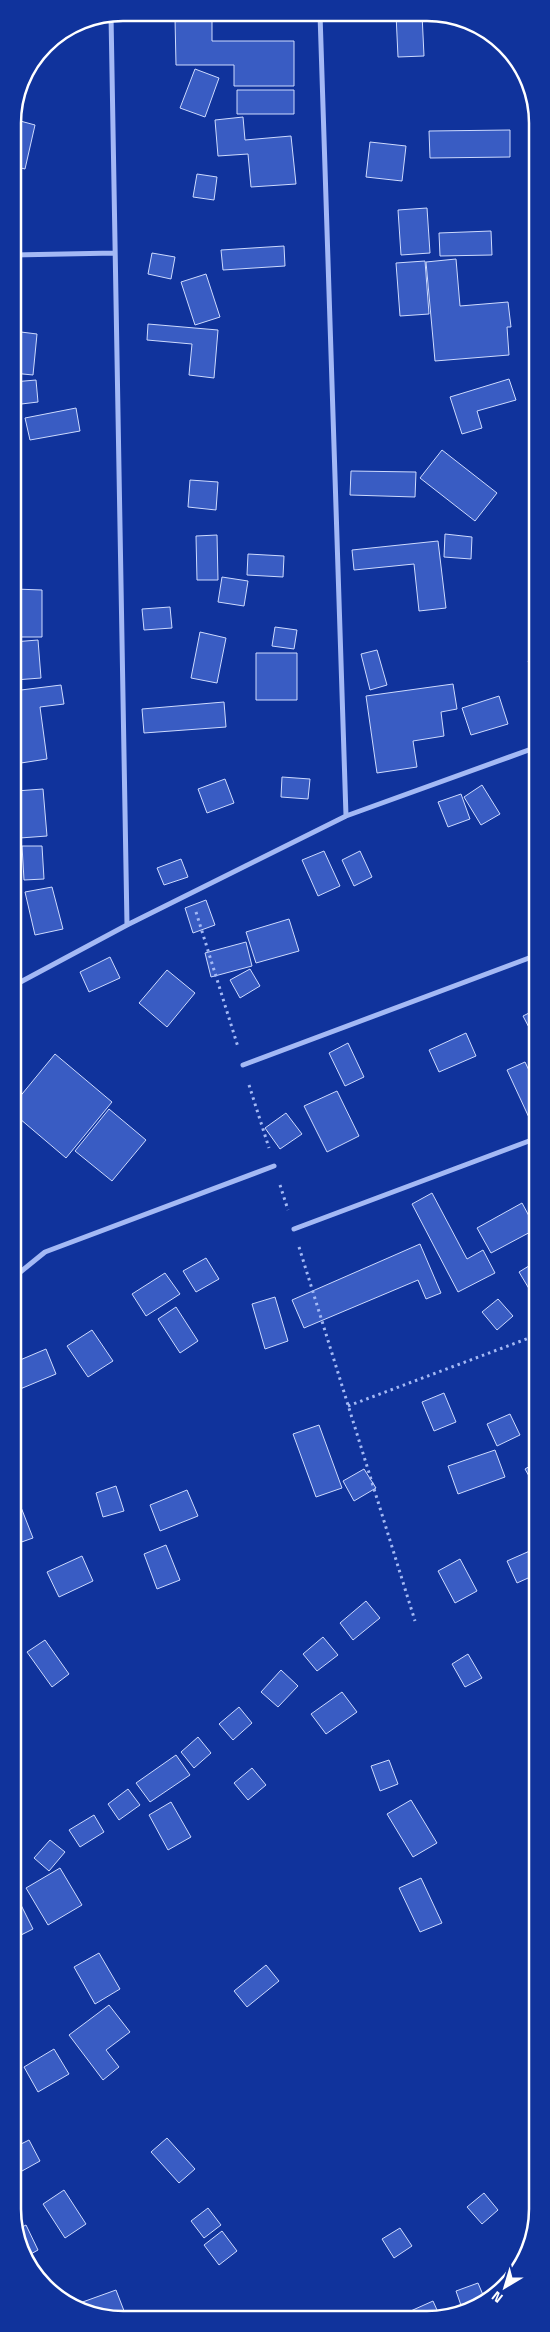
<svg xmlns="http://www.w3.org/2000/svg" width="550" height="2332" font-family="'Titillium Web',sans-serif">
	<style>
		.building { fill: #395cc3; stroke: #cddafe }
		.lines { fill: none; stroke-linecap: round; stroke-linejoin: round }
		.path { stroke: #a4b9f5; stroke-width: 3; stroke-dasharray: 2.5 4; stroke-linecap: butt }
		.minor { stroke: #a4b9f5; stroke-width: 5 }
		.rim { fill: none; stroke: #fff; stroke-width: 2.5 }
	</style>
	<rect width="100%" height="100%" fill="#10339c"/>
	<path class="building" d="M396 14H422L424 56 398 57Z
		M212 17V41H294V86H234V65H176L175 18Z
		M195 69 219 78 205 117 180 108Z
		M237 90H294V114H237Z
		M243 117 245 140 291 136 296 184 251 187 248 154 218 156 215 120Z
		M13 119 35 125 25 169 13 166Z
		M510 130V157L430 158 429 131Z
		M370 142 406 146 402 181 366 177Z
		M197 174 217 177 214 200 193 197Z
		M427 208 430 253 401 255 398 210Z
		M491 231 492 255 440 256 439 233Z
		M284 246 285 266 223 270 221 250Z
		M152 253 175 257 171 279 148 274Z
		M456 259 460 306 508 302 511 327H507L509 355 435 361 426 262Z
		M425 261 429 314 400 316 396 263Z
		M206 274 220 317 195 325 181 282Z
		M148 324 218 330 214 378 189 375 192 344 147 340Z
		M13 331 37 334 33 375 13 373Z
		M509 379 516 400 477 411 482 428 462 434 450 397Z
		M36 380 38 402 13 405V382Z
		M76 408 80 431 30 440 25 418Z
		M442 450 497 493 475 521 420 478Z
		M351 471 416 472 415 497 350 495Z
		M190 480 218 482 216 510 188 507Z
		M445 534 472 537 471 559 444 557Z
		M217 535 218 580H197L196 536Z
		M438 541 446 608 419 611 414 564 354 570 352 550Z
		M13 543 18 544 13 583Z
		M248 554 284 556 283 577 247 575Z
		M222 577 248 581 244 606 218 602Z
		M15 589 42 590V637H14Z
		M170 607 172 628 144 630 142 609Z
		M275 627 297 630 294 649 272 646Z
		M200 632 226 638 217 683 191 678Z
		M38 640 41 678 15 680 13 642Z
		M377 650 387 685 370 690 361 654Z
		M256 653H297V700H256Z
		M537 657V677L528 661Z
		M453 684 457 709 441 712 444 736 413 741 417 767 377 773 366 696Z
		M61 685 64 704 40 707 47 759 21 763 13 713V691Z
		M499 696 508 724 471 735 462 708Z
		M224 702 226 727 144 733 142 709Z
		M13 770 19 839H13Z
		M282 777 310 779 308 799 281 797Z
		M225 779 234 803 207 813 198 789Z
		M482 785 500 814 481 825 464 797Z
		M43 789 47 836 20 838 16 791Z
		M461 794 470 819 448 827 438 802Z
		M22 846H42L44 879 24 880Z
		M324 851 340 886 318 896 302 860Z
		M360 851 372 877 354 886 342 860Z
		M181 859 188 877 164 885 157 868Z
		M52 887 63 929 35 935 25 892Z
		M206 900 215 925 193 933 185 908Z
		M289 919 299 951 256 963 246 932Z
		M246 942 252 966 211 977 205 953Z
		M110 957 120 978 89 992 80 972Z
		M250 969 260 986 240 998 230 980Z
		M167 970 195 993 167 1027 139 1003Z
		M537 1009V1036L534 1037 523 1016Z
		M466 1033 476 1056 439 1072 429 1050Z
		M348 1043 364 1077 345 1086 329 1053Z
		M55 1054 112 1102 66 1158 13 1113V1105Z
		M525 1062 537 1087V1122L532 1124 507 1070Z
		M337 1091 359 1136 327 1152 304 1106Z
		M109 1109 146 1140 112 1181 75 1151Z
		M286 1113 302 1134 280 1149 265 1128Z
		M432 1193 467 1259 483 1250 495 1273 458 1292 412 1204Z
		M522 1203 536 1229 491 1253 477 1228Z
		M420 1244 441 1293 426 1299 418 1280 304 1328 292 1300Z
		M206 1258 219 1279 196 1292 183 1271Z
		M537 1261V1302L519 1272Z
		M165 1273 180 1294 146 1316 132 1294Z
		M275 1297 288 1341 265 1349 252 1304Z
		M498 1299 513 1316 497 1330 482 1312Z
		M176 1307 198 1341 180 1353 158 1319Z
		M92 1330 113 1361 88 1377 67 1346Z
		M46 1349 56 1374 13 1392V1363Z
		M444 1393 456 1422 434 1431 422 1402Z
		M510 1414 520 1435 497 1446 487 1424Z
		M319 1425 342 1488 316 1497 293 1434Z
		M495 1450 505 1477 458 1494 448 1466Z
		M537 1462V1490L525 1469Z
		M364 1469 376 1488 354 1501 343 1481Z
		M116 1486 124 1511 103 1517 96 1493Z
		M187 1490 198 1516 160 1531 150 1505Z
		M17 1497 33 1538 13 1545V1499Z
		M166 1545 180 1580 157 1589 144 1554Z
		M532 1550 537 1561V1574L517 1583 507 1561Z
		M82 1556 93 1581 59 1597 47 1572Z
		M460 1559 477 1591 455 1603 438 1571Z
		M366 1601 380 1618 353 1640 340 1623Z
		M323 1637 338 1655 317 1671 303 1654Z
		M45 1640 69 1674 52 1687 27 1652Z
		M468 1654 482 1678 465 1687 452 1664Z
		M281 1670 298 1686 278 1707 261 1692Z
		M342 1692 357 1712 326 1734 311 1714Z
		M239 1707 252 1723 233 1740 219 1724Z
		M198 1737 211 1753 194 1768 181 1752Z
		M176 1755 190 1775 150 1802 136 1783Z
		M389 1760 398 1784 380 1791 371 1766Z
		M252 1768 266 1785 248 1800 234 1783Z
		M128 1789 140 1805 119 1820 108 1804Z
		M411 1800 437 1843 413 1857 387 1814Z
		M171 1802 191 1837 168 1850 149 1815Z
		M94 1815 104 1832 80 1847 69 1830Z
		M50 1840 65 1852 49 1871 34 1858Z
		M60 1868 82 1905 48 1925 26 1888Z
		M421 1878 442 1923 420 1932 399 1888Z
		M20 1903 33 1929 13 1939V1906Z
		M99 1953 120 1989 95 2004 74 1967Z
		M266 1965 279 1981 247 2007 234 1991Z
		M109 2005 130 2032 106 2050 119 2067 103 2080 69 2035Z
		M54 2049 69 2074 38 2092 24 2067Z
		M167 2138 195 2169 179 2183 151 2152Z
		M29 2140 40 2161 13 2176V2148Z
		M64 2190 86 2224 65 2238 43 2204Z
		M484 2193 498 2210 482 2224 467 2207Z
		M208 2208 221 2225 204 2238 191 2221Z
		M26 2225 38 2250 29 2255 16 2230Z
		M400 2228 412 2246 394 2258 382 2239Z
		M222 2231 237 2251 219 2265 204 2245Z
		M478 2283 486 2302 463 2311 456 2291Z
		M116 2290 126 2316 101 2317 77 2304Z
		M433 2301 441 2319 395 2318Z"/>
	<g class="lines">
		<path class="path" d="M196 912 238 1047
			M249 1085 269 1148
			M280 1185 288 1210
			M299 1247 415 1621
			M348 1406 537 1335"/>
		<path class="minor" d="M320 14 346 816
			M111 15 127 925
			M532 98 537 157
			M13 255 115 253
			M13 986 127 925 346 816 537 747
			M243 1065 537 955
			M294 1229 537 1138
			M13 1278 45 1252 274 1166"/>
	</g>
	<path d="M0 0H550V2332H0ZM123 21H427A102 102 0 0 1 529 123V2209A102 102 0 0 1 427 2311H123A102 102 0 0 1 21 2209V123A102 102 0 0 1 123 21Z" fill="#10339c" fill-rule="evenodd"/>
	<path class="rim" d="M123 21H427A102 102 0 0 1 529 123V2209A102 102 0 0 1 427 2311H123A102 102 0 0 1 21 2209V123A102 102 0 0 1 123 21Z"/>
	<g transform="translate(505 2287) rotate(218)" stroke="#10339c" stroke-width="4" paint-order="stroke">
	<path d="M0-4L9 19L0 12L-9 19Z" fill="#ffffff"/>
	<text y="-8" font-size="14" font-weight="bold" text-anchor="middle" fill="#ffffff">N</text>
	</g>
</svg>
